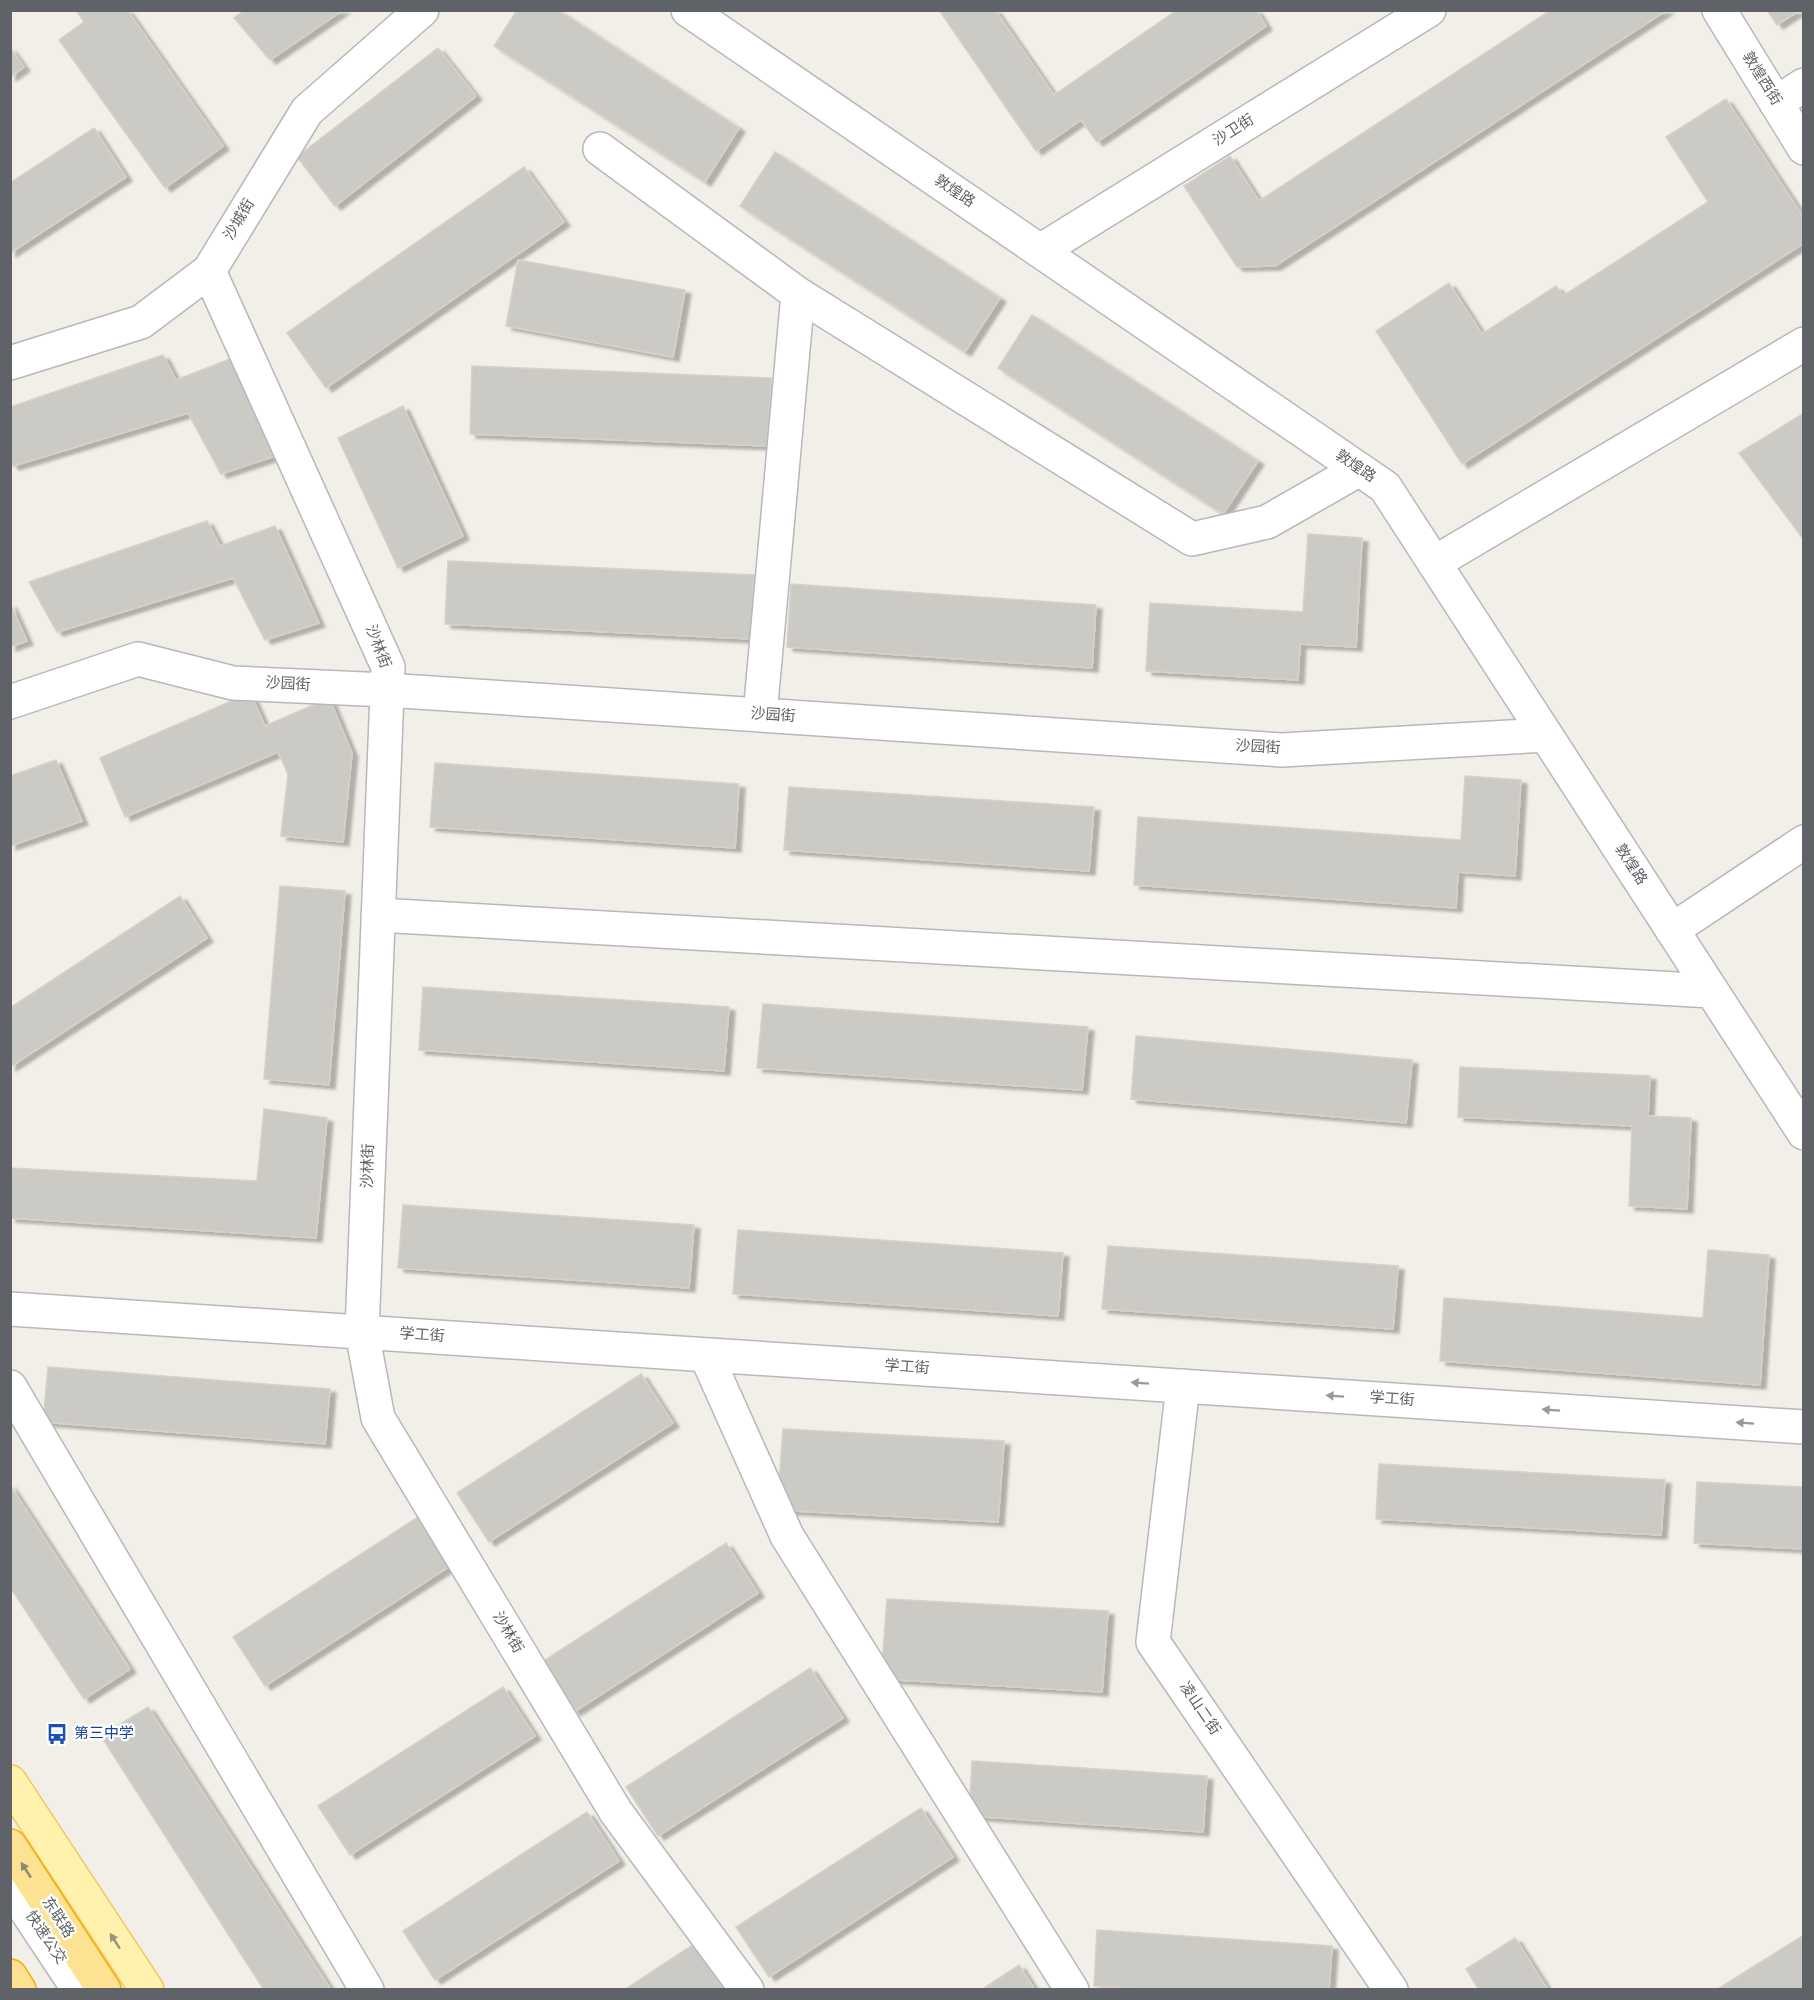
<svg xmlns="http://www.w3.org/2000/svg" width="1814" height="2000" font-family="Overpass,'Noto Sans SC',sans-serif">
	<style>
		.building { fill: #cccac5; stroke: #d6d1c6; stroke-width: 1.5; filter: url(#shadow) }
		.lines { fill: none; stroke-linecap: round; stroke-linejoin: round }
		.minor-casing { stroke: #b5b8bc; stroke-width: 36 }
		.major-casing { stroke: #f2c960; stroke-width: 36 }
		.highway-casing { stroke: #f9ab00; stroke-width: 36 }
		.minor { stroke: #fff; stroke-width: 33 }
		.major { stroke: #fff2af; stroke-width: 33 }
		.highway { stroke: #fde293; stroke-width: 33 }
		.oneway { fill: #979a9d }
		.oneway2 { fill: #8e8975 }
		.oneway3 { fill: #979581 }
		.labels { text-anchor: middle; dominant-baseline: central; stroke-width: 4.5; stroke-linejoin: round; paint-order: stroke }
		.street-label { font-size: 15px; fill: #5f6368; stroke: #fff }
		.transit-label { font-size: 15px; fill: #164399; stroke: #fff; text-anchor: start }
	</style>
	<defs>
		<filter id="shadow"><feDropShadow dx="6" dy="4" stdDeviation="1.5" flood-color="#0004"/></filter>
	</defs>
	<rect width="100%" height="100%" fill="#f1efe8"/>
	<path class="building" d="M76 10H127L223 146 165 188 59 40 84 22Z
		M245 10H343L270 60 234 18Z
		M517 10H558L739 128 705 182 494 46Z
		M939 10H995L1054 95 1177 10H1256L1266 26 1097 142 1081 120 1036 151Z
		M1551 10H1667L1275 266 1237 267 1184 186 1230 156 1259 201Z
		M1767 10H1800L1777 25Z
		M10 48 24 67 10 77Z
		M438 48 476 96 335 206 297 157Z
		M1726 99 1804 218V243L1462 464 1376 331 1449 283 1482 334 1556 286 1563 296 1708 202 1666 137Z
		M94 128 126 177 10 253V183Z
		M775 152 1000 298 965 352 740 206Z
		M524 167 564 222 326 388 287 333Z
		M518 260 685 290 673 357 506 326Z
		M1032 315 1258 461 1223 514 998 368Z
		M163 355 176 380 230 359 275 456 221 474 188 413 13 466 10 461V407Z
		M472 366 771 378 768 446 470 434Z
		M403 406 463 536 398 568 338 438Z
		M1804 413V540L1739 453Z
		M207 521 220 546 275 526 319 623 265 640 233 578 57 632 29 582Z
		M1308 534 1362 538 1356 647 1300 644 1298 680 1146 671 1150 603 1303 612Z
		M448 561 754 575 751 639 445 624Z
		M791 584 1096 605 1092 668 787 647Z
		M10 603 27 641 10 647Z
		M250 693 265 726 329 698 352 753 343 842 281 836 288 774 278 752 125 817 100 758Z
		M56 760 82 821 10 846V776Z
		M435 763 739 784 735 848 430 827Z
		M1465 776 1521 780 1515 876 1458 872 1456 908 1134 885 1138 817 1461 840Z
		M789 787 1094 807 1089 871 784 850Z
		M280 886 345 891 329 1085 264 1079Z
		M180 896 207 938 10 1067V1008Z
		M423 987 729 1007 724 1071 419 1050Z
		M763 1004 1088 1027 1082 1090 757 1068Z
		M1136 1036 1412 1060 1406 1123 1131 1099Z
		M1460 1067 1650 1076 1648 1116 1691 1118 1687 1209 1629 1206 1632 1126 1458 1117Z
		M264 1109 327 1118 316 1238 10 1218V1168L257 1181Z
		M403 1205 694 1225 689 1288 398 1268Z
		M738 1230 1063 1253 1058 1316 733 1294Z
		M1108 1246 1398 1266 1393 1329 1102 1309Z
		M1708 1250 1769 1255 1760 1385 1440 1361 1444 1298 1703 1318Z
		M48 1367 330 1389 325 1444 43 1422Z
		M641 1374 673 1423 489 1542 457 1493Z
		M783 1429 1004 1441 998 1522 777 1510Z
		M1379 1464 1665 1480 1661 1535 1376 1519Z
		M1697 1482 1804 1487V1549L1694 1543Z
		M10 1485 130 1669 84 1699 10 1587Z
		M418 1517 450 1566 265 1686 233 1637Z
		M726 1543 758 1593 574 1712 542 1662Z
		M887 1599 1108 1611 1102 1692 881 1679Z
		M810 1668 843 1718 658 1836 626 1787Z
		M503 1687 535 1736 350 1855 318 1806Z
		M148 1707 331 1990H264L101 1736Z
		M972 1761 1207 1776 1203 1832 969 1816Z
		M921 1808 953 1857 769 1977 736 1927Z
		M587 1812 619 1861 435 1980 403 1931Z
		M1097 1930 1332 1946 1329 1990H1152L1094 1986Z
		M1804 1935V1990H1716Z
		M1515 1938 1548 1990H1479L1466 1969Z
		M694 1944 724 1990H624Z
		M1019 1965 1035 1990H981Z"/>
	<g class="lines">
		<defs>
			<path id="minor" d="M688 10 1385 487 1804 1133
				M1719 10 1804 148
				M1776 103 1804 85
				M600 149 798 294 760 715
				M1040 251 1429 10
				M209 271 388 667 362 1332 378 1418 616 1812 747 1990
				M798 294 1192 539 1267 522 1358 470
				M10 363 141 322 209 271 307 111 422 10
				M1434 563 1804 344
				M10 702 138 659 233 683 387 690 1282 750 1546 735
				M378 915 1711 991
				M1672 930 1804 842
				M10 1309 1804 1427
				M706 1355 787 1536 1072 1990
				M1183 1386 1153 1642 1391 1990
				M10 1387 367 1990
				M10 1886 79 1990"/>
			<path id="major" d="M10 1782 147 1990"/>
			<path id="highway" d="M10 1846 104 1990
				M10 1976 19 1990"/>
		</defs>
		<use href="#minor" class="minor-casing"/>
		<use href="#major" class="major-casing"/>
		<use href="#highway" class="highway-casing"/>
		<use href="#minor" class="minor"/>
		<use href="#major" class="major"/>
		<use href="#highway" class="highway"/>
	</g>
	<defs><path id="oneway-solid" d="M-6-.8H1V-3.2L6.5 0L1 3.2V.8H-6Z" transform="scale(1.5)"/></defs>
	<g class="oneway">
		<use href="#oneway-solid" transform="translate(1140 1383) rotate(-176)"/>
		<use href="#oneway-solid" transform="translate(1335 1396) rotate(-176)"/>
		<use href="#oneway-solid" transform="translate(1551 1410) rotate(-176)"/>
		<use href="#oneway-solid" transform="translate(1745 1423) rotate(-176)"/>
	</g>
	<use class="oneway2" href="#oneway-solid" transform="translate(26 1870) rotate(-123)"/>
	<use class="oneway3" href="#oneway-solid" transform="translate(115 1941) rotate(-123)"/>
	<defs>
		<symbol id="bus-bare" viewBox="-9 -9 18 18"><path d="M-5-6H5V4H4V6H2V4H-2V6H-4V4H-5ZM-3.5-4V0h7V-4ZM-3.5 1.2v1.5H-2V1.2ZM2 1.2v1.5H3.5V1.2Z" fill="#1a4fb4" stroke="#fff" stroke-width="2.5" paint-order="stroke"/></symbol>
	</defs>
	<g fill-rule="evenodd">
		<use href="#bus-bare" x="42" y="1719" width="30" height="30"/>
	</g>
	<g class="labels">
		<g class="street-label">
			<text transform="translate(1761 79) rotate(58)">敦煌西街</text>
			<text transform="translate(1234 131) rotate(-32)">沙卫街</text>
			<text transform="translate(954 192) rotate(34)">敦煌路</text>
			<text transform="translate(240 220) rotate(-59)">沙城街</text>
			<text transform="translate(1355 467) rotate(34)">敦煌路</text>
			<text transform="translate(377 647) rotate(69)">沙林街</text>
			<text transform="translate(288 685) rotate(3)">沙园街</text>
			<text transform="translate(773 716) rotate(4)">沙园街</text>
			<text transform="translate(1258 748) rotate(3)">沙园街</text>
			<text transform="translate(1630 865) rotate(57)">敦煌路</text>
			<text transform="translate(369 1166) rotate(-88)">沙林街</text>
			<text transform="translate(422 1336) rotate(4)">学工街</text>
			<text transform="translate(907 1368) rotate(4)">学工街</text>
			<text transform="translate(1392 1400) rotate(4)">学工街</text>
			<text transform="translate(507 1633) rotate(59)">沙林街</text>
			<text transform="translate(1199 1709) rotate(56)">凌山二街</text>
			<text transform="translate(57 1918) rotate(57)">东联路</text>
			<text transform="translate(45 1938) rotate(56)">快速公交</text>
		</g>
		<g class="transit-label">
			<text x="74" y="1734">第三中学</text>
		</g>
	</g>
	<rect width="1814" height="2000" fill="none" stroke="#5f6368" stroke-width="24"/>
</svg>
